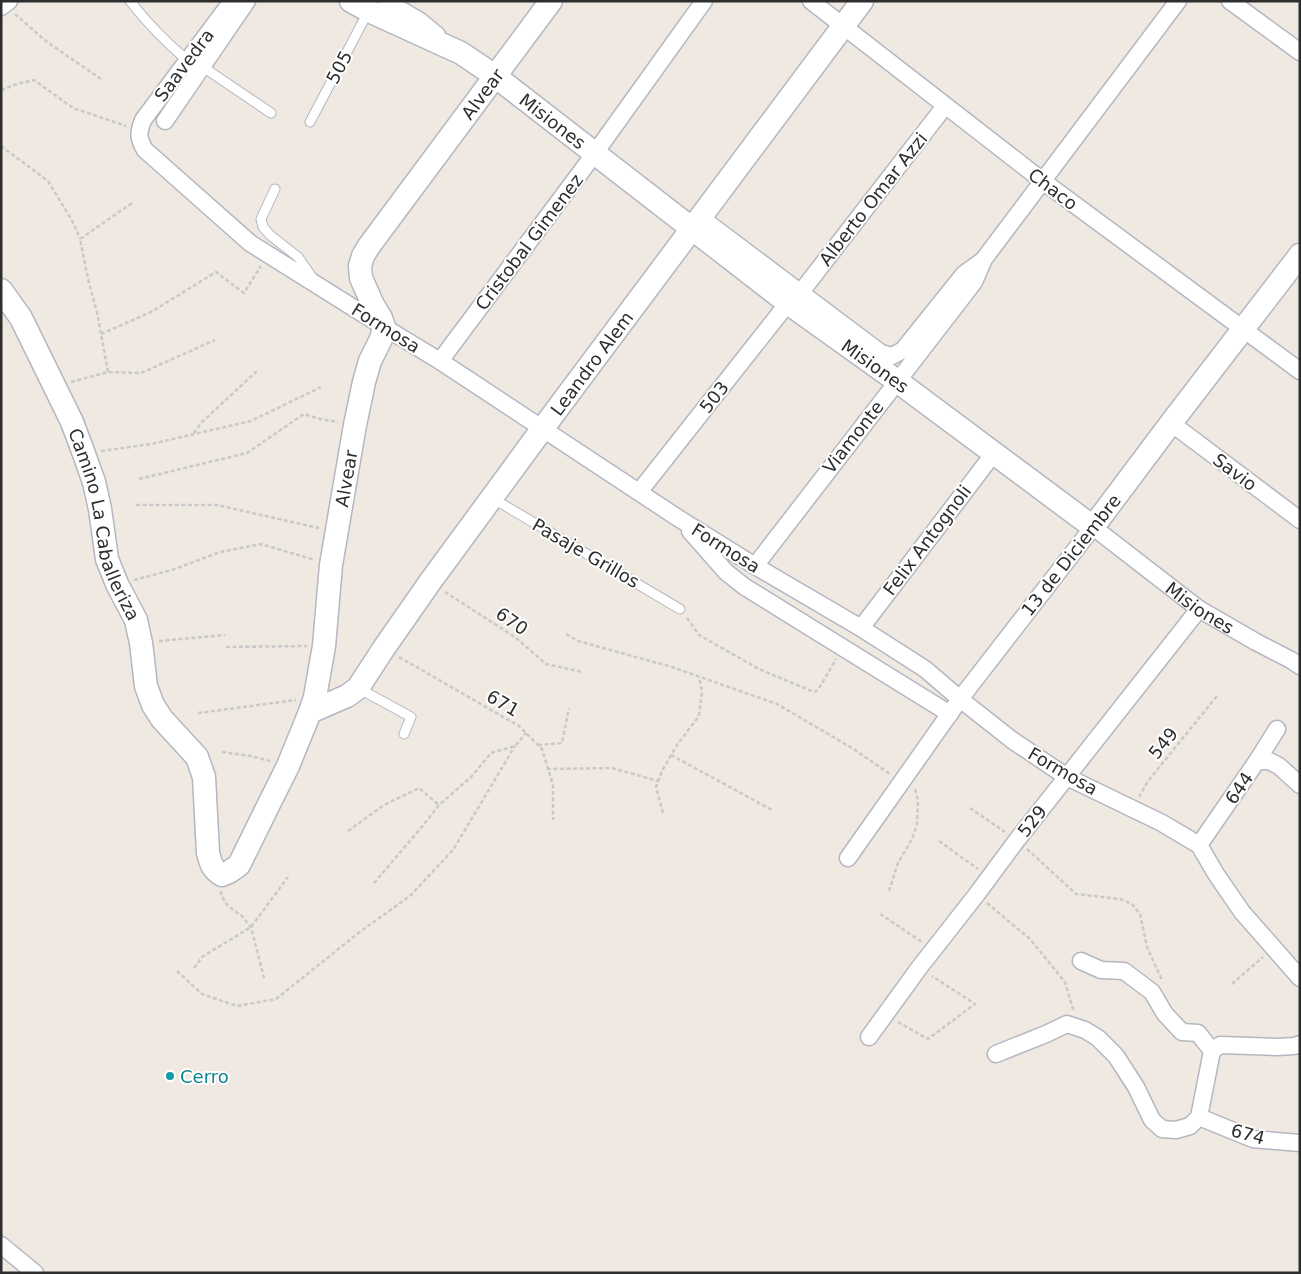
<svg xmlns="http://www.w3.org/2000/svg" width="1301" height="1274" font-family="'DejaVu Sans',sans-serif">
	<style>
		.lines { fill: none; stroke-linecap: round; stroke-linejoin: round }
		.lane-casing { stroke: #b4b7c1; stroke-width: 11 }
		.street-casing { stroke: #b4b7c1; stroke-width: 19 }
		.secondary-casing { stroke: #b4b7c1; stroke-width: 25 }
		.path { stroke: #c9c9c9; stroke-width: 2.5; stroke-dasharray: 4 2.5; stroke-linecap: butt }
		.lane { stroke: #fff; stroke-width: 9 }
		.street { stroke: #fff; stroke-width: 16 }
		.secondary { stroke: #fff; stroke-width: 22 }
		.culture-dot { fill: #0f9aa8; stroke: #fff; stroke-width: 2 }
		.labels { text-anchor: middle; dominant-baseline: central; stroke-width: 4; stroke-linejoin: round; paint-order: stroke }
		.street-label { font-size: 18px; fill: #2e2e2e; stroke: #fff }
		.culture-label { font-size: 18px; fill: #0d838f; stroke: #fff; text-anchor: start }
	</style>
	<rect width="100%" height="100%" fill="#efe9e1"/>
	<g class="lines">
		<defs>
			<path id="lane" d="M130 1C147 23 167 43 188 61
				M203 67 271 113
				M310 122 368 12
				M275 189 261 219 263 227 270 235 298 257 314 280
				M492 498 680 609
				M358 688 411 717 404 734"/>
			<g id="street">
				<path d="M232 1 143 120C138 133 138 138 145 150L250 243 384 327 440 361 678 518 755 566 861 628 925 669 960 699 1012 740 1067 777 1162 823 1199 845 1216 874 1242 912 1300 978"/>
				<path d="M386 1 420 21 437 35"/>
				<path d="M811 1 1044 182 1300 371"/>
				<path d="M1230 1 1300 52"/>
				<path d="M1 7 9 1"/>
				<path d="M165 121 247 1"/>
				<path d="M700 217 881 353 892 356 903 350 964 274 982 261"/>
				<path d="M801 292 945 106"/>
				<path d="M440 361 595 153 704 1"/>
				<path d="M1171 423 1300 520"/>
				<path d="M639 492 788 303"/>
				<path d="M690 531 726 572 745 587 950 714"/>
				<path d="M755 566 974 282 984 259 1178 1"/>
				<path d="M861 628 994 453"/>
				<path d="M1257 761H1269L1279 766 1300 785"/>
				<path d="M1199 845 1257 761 1277 729"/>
				<path id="s1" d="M848 858 960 699 1093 527 1199 609 1256 642 1291 660 1300 666"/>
				<path d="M1081 961 1101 970 1124 971 1152 992 1165 1014 1182 1032 1198 1033 1212 1051"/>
				<path d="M869 1037 919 968 977 894 1017 840 1199 609"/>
				<path d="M996 1054 1046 1034 1067 1024 1085 1030 1098 1038 1116 1056 1136 1087 1152 1120 1162 1129 1176 1130 1190 1126 1199 1117 1212 1051 1220 1045 1277 1047 1294 1046 1300 1044"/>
				<path d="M1199 1117 1253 1139 1300 1143"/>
				<path d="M1 1245 35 1273"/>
			</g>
			<g id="secondary">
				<path id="s2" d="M351 1 369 11 461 53 495 76 788 303 897 381 1093 527 1171 423 1300 255"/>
				<path id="s3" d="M1 290 21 318 72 422 84 454 94 482 100 509 107 559 117 584 136 620 141 643 146 686 153 705 162 719 197 757 204 777 208 853C211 864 212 869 222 875L229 872 239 865 269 804 288 766 310 712 315 697 324 646 331 565 355 425 364 382 370 361 381 339 384 327 381 318 373 305 361 278 360 266 363 256 369 246 551 1"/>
				<path id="s4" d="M310 712 347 696 358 688 384 648 430 582 543 428 862 1"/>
			</g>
		</defs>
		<use href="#lane" class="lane-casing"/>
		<use href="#street" class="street-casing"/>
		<use href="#secondary" class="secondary-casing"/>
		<path class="path" d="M15 14 47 42 101 79
			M1 90 17 84 34 80 73 108 126 126
			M1 146 48 181 74 224 80 239
			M101 334 151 312 216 272 244 293 261 266
			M108 372 97 312 88 279 80 239 132 203
			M71 382 108 372 141 373 215 340
			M194 433 201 423 258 370
			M101 451 151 444 251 421 321 387
			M139 479 247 453 304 414 320 419 338 422
			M136 505H217L319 528
			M134 580 172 570 220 552 261 544 315 560
			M445 592 515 637 546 664 582 672
			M687 618 699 635 759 669 814 692 818 690 836 659
			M566 634 578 641 672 667 777 704 852 748 890 774
			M159 641 225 635
			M226 647 307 646
			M399 657 519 726 542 749 553 785V820
			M198 713 296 700
			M538 745 562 743 569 708
			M222 752 251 756 270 761
			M671 755 772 810
			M547 769 612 768 658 781
			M1139 797 1148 781 1217 696
			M970 808 1005 832
			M663 813 656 787 662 771 677 745 699 716 702 691 699 677
			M348 831 384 805 419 788 439 805
			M939 841 978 869
			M1027 849 1076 894 1120 899 1132 904 1140 914 1147 947 1162 980
			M374 883 421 828 439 805 471 777 491 753 515 746 526 733
			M221 891V895L228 906 242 916 251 927 264 978
			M889 891 898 863 912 839 917 824 918 800 915 789
			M987 903 1030 939 1065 982 1073 1009 1072 1011
			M880 914 922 942
			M194 968 202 957 251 927 288 877
			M177 971 202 994 237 1006 276 999 361 931 410 896 453 850 515 746
			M1232 984 1263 957
			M898 1022 928 1039 975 1004 932 976"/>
		<use href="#lane" class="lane"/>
		<use href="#street" class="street"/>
		<use href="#secondary" class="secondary"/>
	</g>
	<circle class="culture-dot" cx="170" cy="1076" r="5"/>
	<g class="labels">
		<g class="street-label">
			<text transform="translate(184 65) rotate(-53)">Saavedra</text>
			<text transform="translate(339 67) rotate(-62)">505</text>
			<text stroke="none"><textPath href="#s3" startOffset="1500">Alvear</textPath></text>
			<text stroke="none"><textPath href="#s2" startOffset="236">Misiones</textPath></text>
			<text transform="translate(1053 189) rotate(37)">Chaco</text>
			<text transform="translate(873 199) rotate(-52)">Alberto Omar Azzi</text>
			<text transform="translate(529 242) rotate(-53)">Cristobal Gimenez</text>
			<text transform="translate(386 328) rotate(32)">Formosa</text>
			<text stroke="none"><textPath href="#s4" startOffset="454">Leandro Alem</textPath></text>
			<text stroke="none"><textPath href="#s2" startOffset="641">Misiones</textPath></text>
			<text transform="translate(714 397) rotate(-52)">503</text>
			<text transform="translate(853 437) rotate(-52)">Viamonte</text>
			<text transform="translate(1235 472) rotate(37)">Savio</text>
			<text stroke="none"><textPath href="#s3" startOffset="1065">Alvear</textPath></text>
			<text stroke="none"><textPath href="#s3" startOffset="258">Camino La Caballeriza</textPath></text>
			<text transform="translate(927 540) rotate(-53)">Felix Antognoli</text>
			<text transform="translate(726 548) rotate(32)">Formosa</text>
			<text transform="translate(586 553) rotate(30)">Pasaje Grillos</text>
			<text transform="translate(1071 555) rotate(-52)">13 de Diciembre</text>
			<text stroke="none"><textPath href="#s1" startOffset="546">Misiones</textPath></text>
			<text transform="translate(512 621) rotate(35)">670</text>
			<text transform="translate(503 703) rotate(30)">671</text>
			<text transform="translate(1163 743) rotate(-51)">549</text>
			<text transform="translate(1063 771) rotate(30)">Formosa</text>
			<text transform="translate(1239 788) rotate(-55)">644</text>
			<text transform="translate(1032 821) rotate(-52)">529</text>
			<text transform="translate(1248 1134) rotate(15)">674</text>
		</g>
		<g class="culture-label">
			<text x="180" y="1076">Cerro</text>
		</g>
	</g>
	<rect width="1301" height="1274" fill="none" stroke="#2e2e2e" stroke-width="5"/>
</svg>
